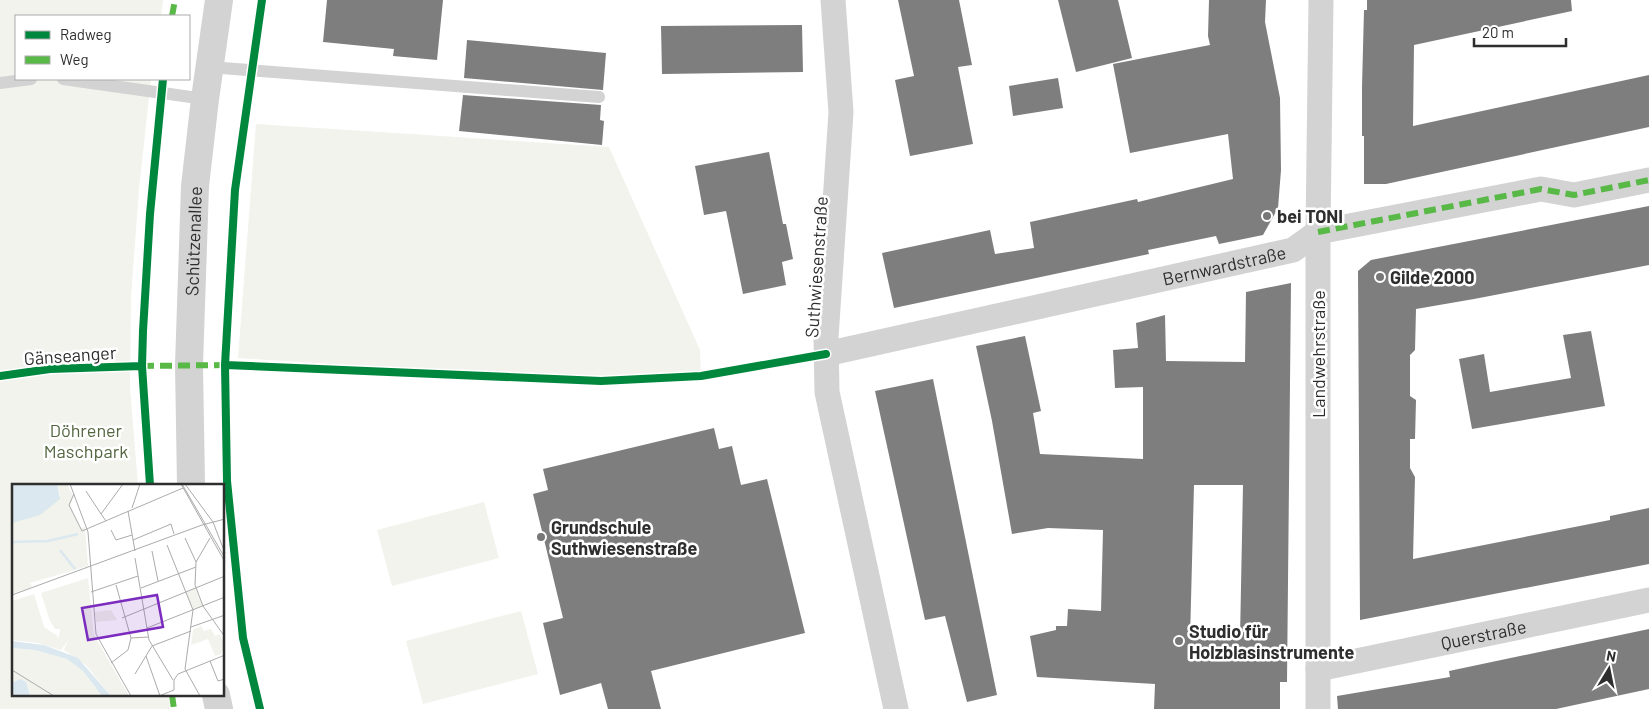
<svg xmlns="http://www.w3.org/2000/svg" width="1649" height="709" font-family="Barlow,sans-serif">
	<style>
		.green { fill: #f1f3ec }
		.building { fill: #7e7e7e; fill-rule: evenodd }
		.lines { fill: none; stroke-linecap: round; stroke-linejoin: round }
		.service { stroke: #d3d3d3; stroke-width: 12 }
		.minor { stroke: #d3d3d3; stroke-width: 25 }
		.tertiary { stroke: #d3d3d3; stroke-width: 28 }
		.quiet { stroke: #58b947; stroke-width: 6; stroke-dasharray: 12 6; stroke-linecap: butt }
		.cycleway-casing { stroke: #fff; stroke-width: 11 }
		.cycleway { stroke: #00873e; stroke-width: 8 }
		.poi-dot { fill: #777; stroke: #fff; stroke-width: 2 }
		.labels { text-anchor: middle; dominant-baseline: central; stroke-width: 5; stroke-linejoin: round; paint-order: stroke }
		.poi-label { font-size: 18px; font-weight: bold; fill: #2e2e2e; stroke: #fff; text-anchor: start }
		.street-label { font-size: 18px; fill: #2e2e2e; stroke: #fff }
		.park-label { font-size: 18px; fill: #536640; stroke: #fff }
		.inset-river { fill: none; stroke: #dbe8ef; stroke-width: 2.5 }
		.inset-road { fill: none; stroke: #ababab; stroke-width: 1 }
		.view { fill: #7b2cbf; fill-opacity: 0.15; stroke: #7b2cbf; stroke-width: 2.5 }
		.inset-edge { fill: none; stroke: #2e2e2e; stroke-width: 2.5 }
	</style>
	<rect width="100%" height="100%" fill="#fff"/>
	<path class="green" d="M0 0H163L161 16H16V79H151L139 189 131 297 130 387 138 485H14V695H168L170 709H0Z
		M256 124 609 147 700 350 701 376 601 381 238 358Z
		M484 502 499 558 392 586 377 530Z
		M521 611 538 674 423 704 406 641Z"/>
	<path class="building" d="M327 0H443L437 60 393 56 394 49 323 42Z
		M898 0H959L972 65 958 67 973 144 910 156 895 80 914 76Z
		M1058 0H1118L1132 58 1076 72Z
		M1209 0H1266L1265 22 1280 98 1281 170 1278 208 1263 235 1219 244 1216 236 1148 250 1149 254 894 308 882 253 990 230 995 254 1034 248 1030 222 1137 199 1138 202 1233 179 1228 134 1130 153 1113 64 1210 45 1208 36Z
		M1367 0H1571L1572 11 1414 45 1413 126 1649 75V127L1386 184H1364V136H1362V87L1364 10H1367Z
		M802 25 803 72 662 74 661 26Z
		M467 40 606 53 603 90 464 78Z
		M1058 78 1063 108 1013 116 1009 86Z
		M463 95 601 105 600 120 604 121 602 145 459 131Z
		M769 152 783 224H786L793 259 782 262 786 285 743 294 726 211 704 215 695 166Z
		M1649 206V265L1474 299 1416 309 1415 350 1410 355V396L1416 400 1415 439H1410V468L1415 477 1413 559 1610 520V516L1649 508V564L1360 620 1358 271 1371 260Z
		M1291 283 1287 682H1280V709H1154L1155 684 1037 677 1030 636 1056 630V626H1067L1068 609 1101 611 1103 530 1048 528 1012 534 992 421 976 346 1025 336 1041 411 1033 413 1040 454 1143 459V387L1115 388 1113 350 1138 348 1136 323 1165 315 1166 361 1245 362 1246 292ZM1194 485H1243L1240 638 1190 639Z
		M1591 331 1605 406 1472 429 1459 359 1484 354 1490 392 1571 378 1563 335Z
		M933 379 997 695 967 702 945 616 925 620 875 391Z
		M714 428 719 449 732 446 741 485 767 479 805 633 651 671 661 709H608L601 683 560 695 543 623 563 618 533 494 548 490 543 469Z
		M1649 629V689L1556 709H1338L1337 696 1450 677 1449 671Z"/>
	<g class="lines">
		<path class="service" d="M209 67 599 97
			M63 79 205 99
			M0 83 31 79"/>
		<g class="minor">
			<path d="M833 0 841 112 826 338 827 392 896 709"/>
			<path id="s1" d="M826 354 1293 250 1318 232 1541 189 1574 195 1649 180"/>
			<path id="s2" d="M1318 669 1649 600"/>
			<path d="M1318 709V232L1321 0"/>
		</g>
		<g class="tertiary">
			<path id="s3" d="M191 485 189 365 195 186 205 99 219 0"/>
			<path d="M216 695 219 709"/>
		</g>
		<path class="quiet" d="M172 16 175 0
			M1318 232 1541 189 1574 195 1649 180
			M142 366 225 365
			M172 695 174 709"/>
		<defs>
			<path id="cycleway" d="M225 365 601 381 701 376 826 354
				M0 376 50 369 142 366
				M150 485 142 366 143 331 150 214 163 79
				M260 709 243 638 227 481 225 365 235 190 262 0"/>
		</defs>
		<use href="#cycleway" class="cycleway-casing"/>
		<use href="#cycleway" class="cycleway"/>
	</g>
	<g class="poi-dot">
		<circle cx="1267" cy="216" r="5"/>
		<circle cx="1380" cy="277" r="5"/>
		<circle cx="541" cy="537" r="5"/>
		<circle cx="1179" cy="641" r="5"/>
	</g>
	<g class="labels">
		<g class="poi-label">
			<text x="1277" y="216">bei TONI</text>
			<text x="1390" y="277">Gilde 2000</text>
			<text x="551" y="527">Grundschule<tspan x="551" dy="21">Suthwiesenstraße</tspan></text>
			<text x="1189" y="631">Studio für<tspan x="1189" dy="21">Holzblasinstrumente</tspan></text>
		</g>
		<g class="street-label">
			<text stroke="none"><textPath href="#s3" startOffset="244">Schützenallee</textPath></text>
			<text stroke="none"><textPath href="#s1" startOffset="408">Bernwardstraße</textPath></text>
			<text transform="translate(816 267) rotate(-86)">Suthwiesenstraße</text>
			<text transform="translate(1318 354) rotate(-90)">Landwehrstraße</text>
			<text transform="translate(70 355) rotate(-4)">Gänseanger</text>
			<text stroke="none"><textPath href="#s2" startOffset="169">Querstraße</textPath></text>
		</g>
		<g class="park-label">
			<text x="86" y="430">Döhrener<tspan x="86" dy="21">Maschpark</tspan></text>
		</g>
	</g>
	<g transform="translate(12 484)">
		<rect width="212" height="212" fill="#fff"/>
		<path d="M45 0H55L61 12 58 22 69 44 73 43 76 82 18 99 20 103 0 110V39L48 13ZM76 94 82 151 117 212H99L74 181 52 166 56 156 49 166 26 159 0 156V117L22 110 32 143 47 153 43 155 47 154 48 145H43L38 137 29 109ZM183 104 191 122 181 126 174 108ZM99 126 105 136 84 138 83 128ZM189 142 192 147 199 145 203 152 208 150 212 161 209 170 203 172 196 155 179 161 181 146ZM0 164 23 166 55 175 71 187 90 212H18L11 196 0 199Z" fill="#f1f3ec"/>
		<path d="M0 0H45L48 15 28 31 0 39ZM0 157 32 161 66 174 99 212H90L71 187 55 175 23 166 0 164ZM8 195 14 198 18 212H0V199Z" fill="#dbe8ef"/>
		<path class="inset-river" d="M0 58 36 57 66 50M48 66 63 85"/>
		<path class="inset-road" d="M58 0 76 48 84 150 119 212M169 0 213 78M170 0 213 74M173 0 201 38 213 69M74 7 89 30M62 10 57 21 70 47 171 4M120 24 128 0M116 27 123 67M94 37 89 30 111 0M99 46 104 56 120 51M173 54 184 78M121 56 159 40 162 50M155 61 181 126 173 185 188 212M140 67 146 97M123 74 137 156 161 196M129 104 184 83M79 108 126 92M0 111 190 41 213 35M191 122 183 101 184 78 198 54M191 122 213 153M110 134 213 92M179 143 213 131M135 144 213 113M119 154 137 153M134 172 148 212M198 177 206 197 213 195M99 179 116 166 119 154 104 101M0 186 42 212M123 190 140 162 179 147M147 212 162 206V196L166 190 213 171"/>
		<path class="view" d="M145 111 151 143 76 156 70 124Z"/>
		<rect width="212" height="212" class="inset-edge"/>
	</g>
	<rect x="15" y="15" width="175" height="65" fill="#ffffff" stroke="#ababab"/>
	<rect x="25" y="31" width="25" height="8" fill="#00873e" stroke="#ababab"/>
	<text x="60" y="40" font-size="15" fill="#2e2e2e">Radweg</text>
	<rect x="25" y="56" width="25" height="8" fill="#58b947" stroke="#ababab"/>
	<text x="60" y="65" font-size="15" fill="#2e2e2e">Weg</text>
	<g transform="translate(1609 669) rotate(10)" stroke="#ffffff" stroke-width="4" paint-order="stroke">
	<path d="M0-4L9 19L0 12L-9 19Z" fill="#2e2e2e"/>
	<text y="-8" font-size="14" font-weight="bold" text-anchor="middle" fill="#2e2e2e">N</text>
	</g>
	<path d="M1474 38v8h92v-8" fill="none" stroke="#2e2e2e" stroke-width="2.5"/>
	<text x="1482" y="38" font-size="15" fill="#2e2e2e" stroke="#ffffff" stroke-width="4" paint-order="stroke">20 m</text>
</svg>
